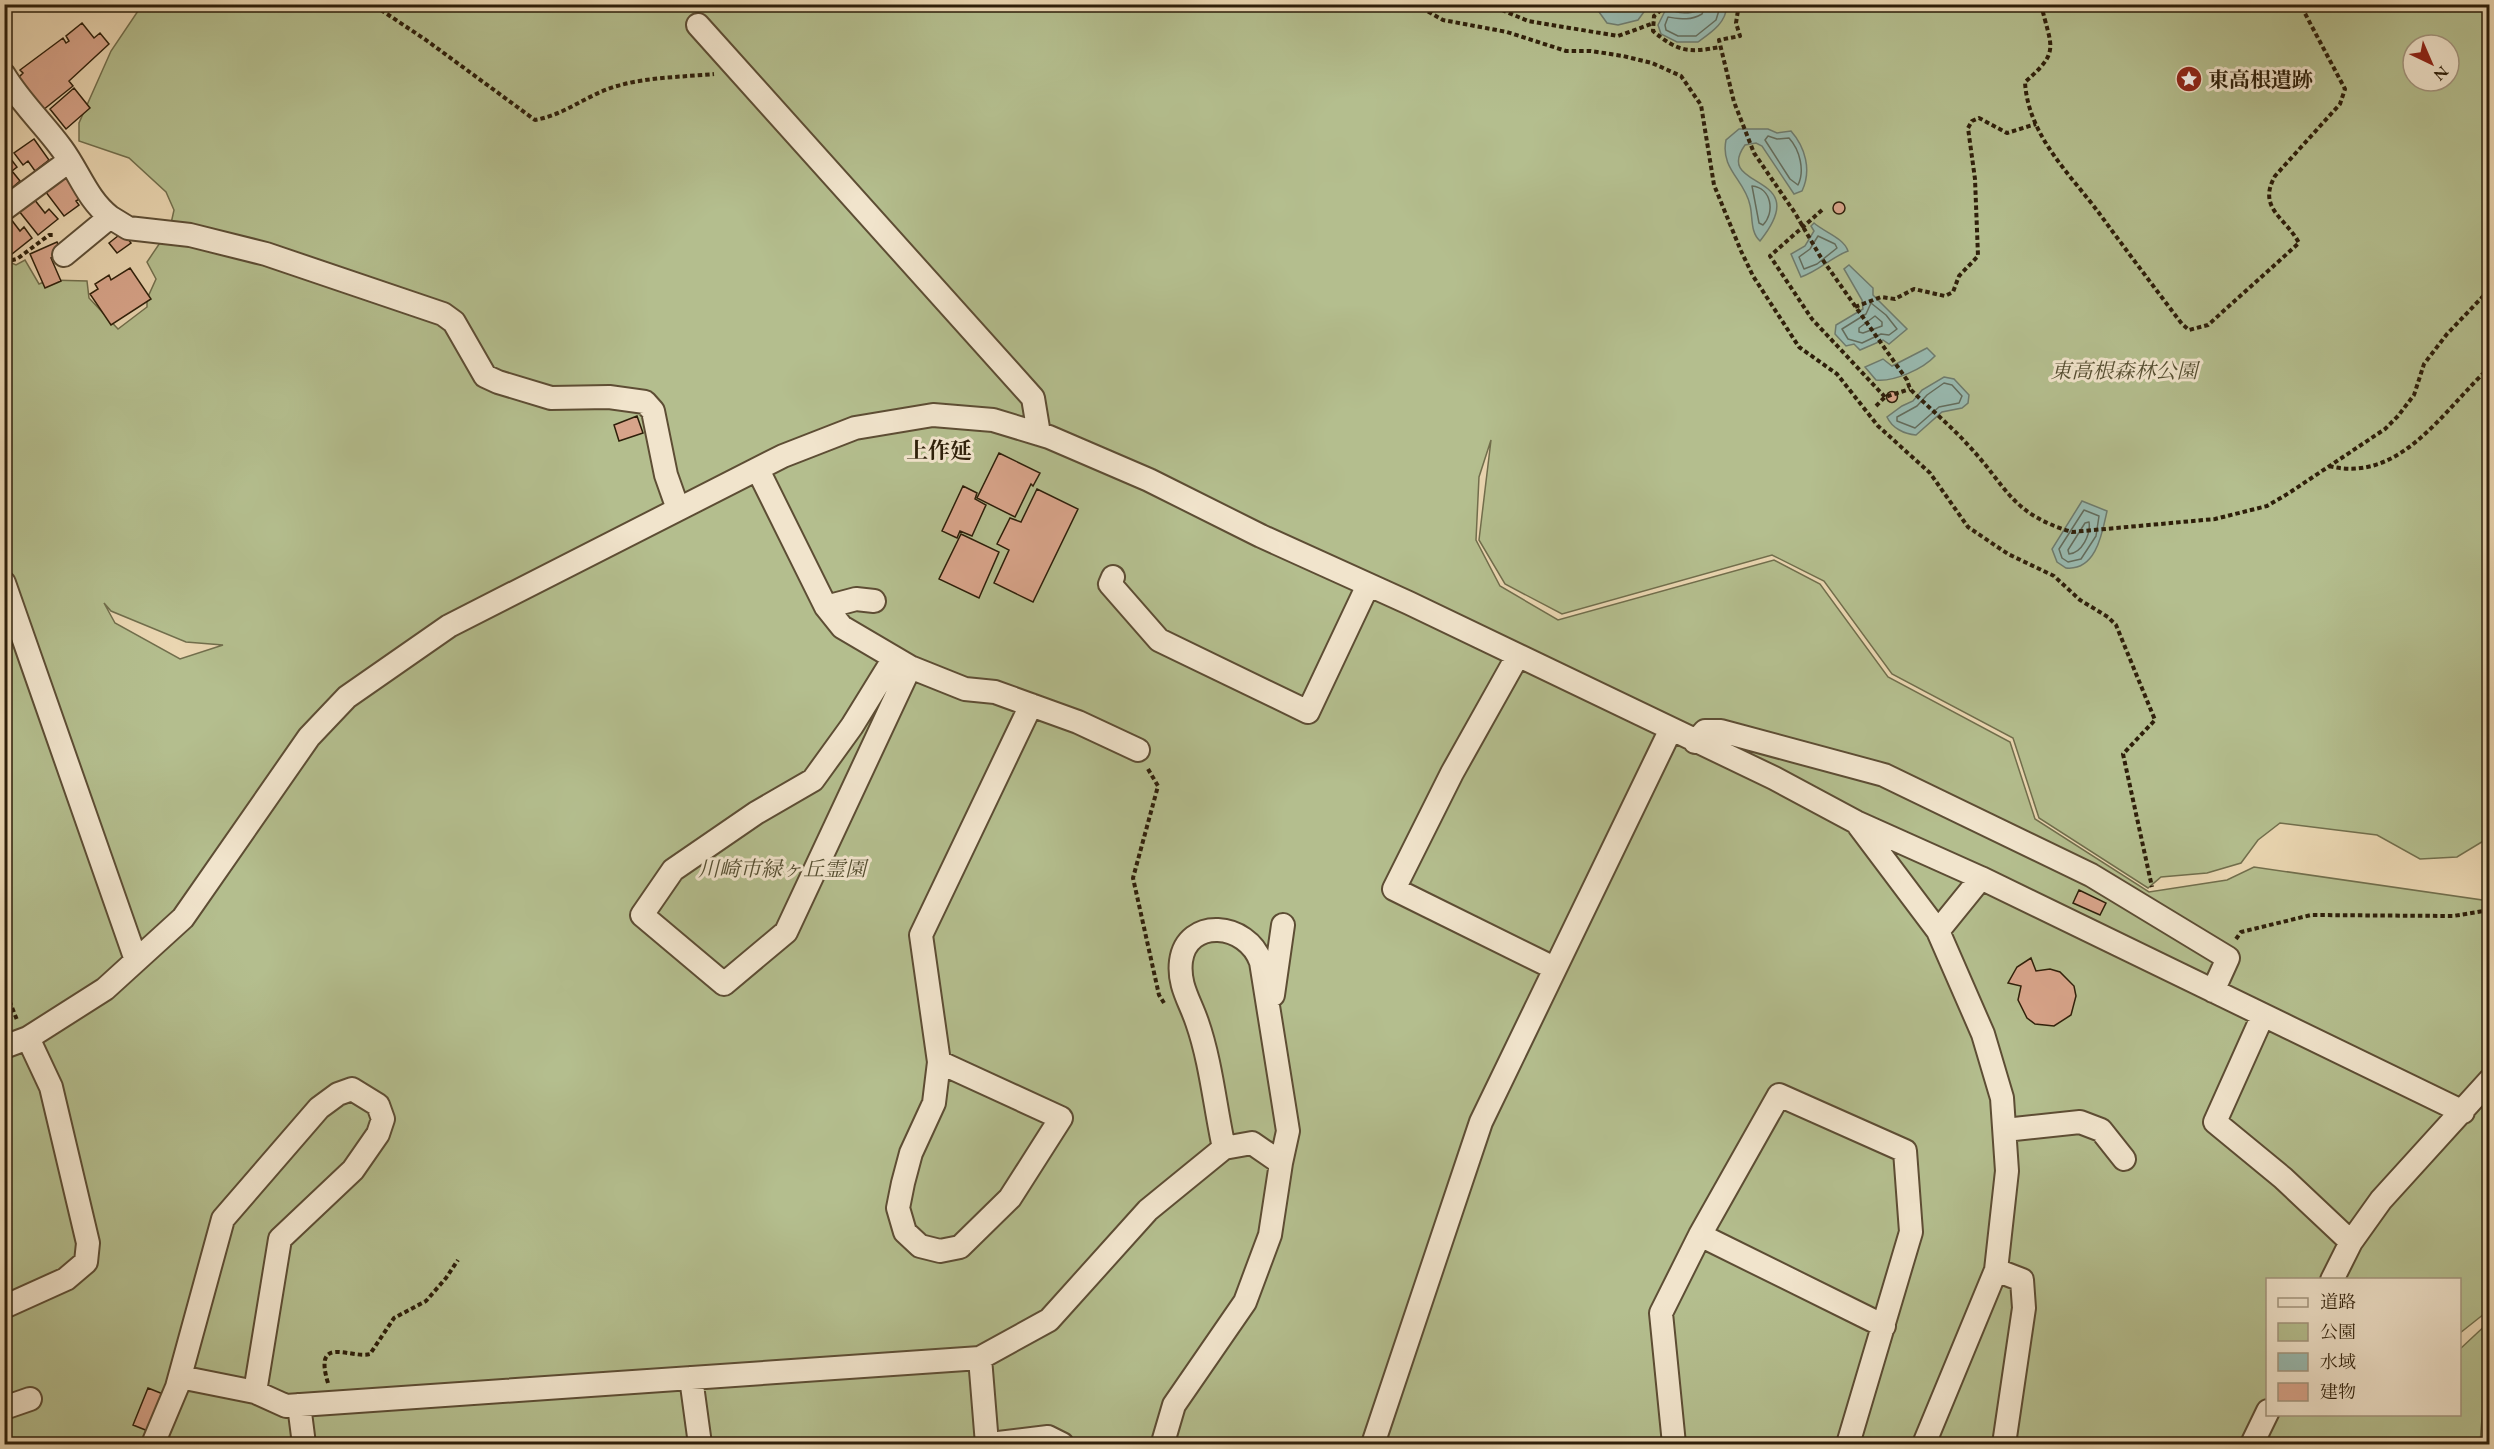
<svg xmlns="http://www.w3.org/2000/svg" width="2494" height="1449" font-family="'EB Garamond','Noto Serif JP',serif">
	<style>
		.green { fill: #b4be8e; stroke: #716e4c; stroke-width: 1.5; fill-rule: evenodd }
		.water { fill: #98b9af; stroke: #6e7b6d; stroke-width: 1.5 }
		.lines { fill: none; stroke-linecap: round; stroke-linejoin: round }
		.shore { stroke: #636c5c; stroke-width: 1.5 }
		.building { fill: #d8a48a; stroke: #2e1f0a; stroke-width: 1.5 }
		.minor-casing { stroke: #5d4d34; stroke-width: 26 }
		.path { stroke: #2e1f0a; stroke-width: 4; stroke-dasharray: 4.5 3; stroke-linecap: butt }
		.minor { stroke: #f1e4cc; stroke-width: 22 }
		.labels { text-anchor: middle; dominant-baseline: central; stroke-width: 6; stroke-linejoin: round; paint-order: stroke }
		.poi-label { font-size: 21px; font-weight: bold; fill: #2e1f0a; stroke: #f1e4cc; text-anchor: start }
		.park-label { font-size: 21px; font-style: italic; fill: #564f32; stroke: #f1e4cc }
		.neighbourhood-label { font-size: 22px; font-weight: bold; fill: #2e1f0a; stroke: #f1e4cc }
	</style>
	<rect width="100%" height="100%" fill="#ead6b1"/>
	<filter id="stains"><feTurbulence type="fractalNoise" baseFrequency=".00333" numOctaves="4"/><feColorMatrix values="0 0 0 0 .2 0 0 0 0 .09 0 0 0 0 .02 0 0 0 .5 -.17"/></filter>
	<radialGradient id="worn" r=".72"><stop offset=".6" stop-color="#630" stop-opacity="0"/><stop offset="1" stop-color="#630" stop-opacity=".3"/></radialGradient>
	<path class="green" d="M142 5H2489L2490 837 2457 857 2420 859 2377 835 2280 823 2258 840 2241 863 2207 873 2161 877 2148 888 2039 818 2013 738 1892 674 1824 581 1772 555 1562 614 1505 584 1479 540 1491 440 1479 477 1476 540 1500 586 1558 620 1774 560 1820 584 1888 677 2010 742 2035 819 2149 892 2227 880 2254 867 2489 901V1310L2460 1333V1280H2268V1414H2460V1349L2489 1322V1390L2484 1393 2480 1444H5V264L7 261 16 265 25 260 39 284 49 280 87 281 89 298 118 329 147 307V299L156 279 147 262 170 228 174 210 166 192 129 158 79 141V123L111 51ZM2413 45H2449V81H2413ZM104 603 111 611 186 642 223 645 180 659 115 623Z"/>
	<path class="water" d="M1701 4 1727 5C1726 23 1712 32 1698 42H1677L1661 34 1658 25 1666 9C1679 12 1684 16 1698 10Z
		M1594 5H1649L1638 20 1618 25 1607 23Z
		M1739 129H1768L1777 133 1791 131C1805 147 1812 170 1802 191L1794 194 1762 146 1756 143 1745 145C1712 191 1816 171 1760 241 1750 232 1753 217 1750 205 1745 180 1720 169 1726 140Z
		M1814 223C1824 232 1844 238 1848 251 1830 258 1819 271 1801 277L1791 254 1805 246 1814 231 1811 226Z
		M1849 265 1873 288V295L1907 329 1889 344 1883 340 1860 350 1854 344 1846 346 1835 334 1836 325 1863 309 1862 300 1844 269Z
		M1927 348 1935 356C1923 369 1894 382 1876 380L1865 367 1883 359 1892 366Z
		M1944 377 1954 379 1969 395 1968 403 1962 408 1942 412 1916 435C1904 434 1892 428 1887 417L1902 406 1913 401 1922 390Z
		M2082 501 2107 511C2102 534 2096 571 2066 568L2057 562 2052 549Z"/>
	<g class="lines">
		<path class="shore" d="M1706 4 1702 14C1690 21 1681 19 1668 17L1665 25 1666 30 1678 36H1696L1716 20 1721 4
			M1768 136 1777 139 1789 138C1800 150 1805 171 1798 185L1790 179 1765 140Z
			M1752 186C1772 188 1775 213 1763 225L1759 223Z
			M1818 236 1835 244 1837 248 1817 264 1804 269 1799 257 1810 249Z
			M1871 303 1886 315 1897 329 1889 335 1881 334 1862 343 1848 339 1842 329 1866 314Z
			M1875 316 1882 322V326L1863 333 1859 332V328Z
			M1944 383 1952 385 1962 396 1959 403 1939 407 1915 428 1897 421V417L1917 406 1927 395Z
			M2084 510 2099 516 2096 536 2081 559 2068 562 2062 558 2059 549Z
			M2089 522C2091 534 2082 553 2069 554L2068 550 2085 523Z"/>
	</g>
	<path class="building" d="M82 23 94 38 100 33 109 44 69 81 73 86 43 110 17 79 23 73 20 70 63 38 66 43 69 41 66 36Z
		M74 88 90 108 66 129 50 109Z
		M34 139 49 160 35 171 28 161 23 165 14 153Z
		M7 154 17 167 12 171 20 181 6 193 4 157Z
		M65 176 81 198 76 201 79 205 64 216 45 191Z
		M34 199 45 213 49 209 58 219 38 235 19 211Z
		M1833 208a6 6 0 1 1 12 0a6 6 0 1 1-12 0Z
		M10 218 20 231 24 227 32 238 12 254 4 245V223Z
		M123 232 131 243 117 253 109 243Z
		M57 242 62 253 51 258 61 281 45 288 30 254Z
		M130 268 151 299 111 325 90 294 98 289 95 284 109 275 111 280Z
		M1886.5 397a5.5 5.5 0 1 1 11 0a5.5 5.5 0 1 1-11 0Z
		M637 416 643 433 619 441 614 425Z
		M999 453 1040 473 1033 486 1031 484 1015 517 977 498Z
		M963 486 977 493 975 499 986 505 972 536 960 531 957 538 942 531Z
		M1037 489 1078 509 1033 602 994 583 1009 550 997 544 1010 518 1021 522Z
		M961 534 999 552 979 598 939 579Z
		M2079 890 2106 903 2100 915 2073 903Z
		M2031 958 2036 971 2050 969 2060 972 2074 986 2076 996 2071 1015 2054 1026 2035 1024 2027 1018 2018 1000 2021 986 2008 983 2017 967Z
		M148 1388 168 1396 153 1433 133 1425Z"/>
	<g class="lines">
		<defs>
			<path id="minor" d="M698 25 1033 398 1039 434
				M4 75C21 103 43 123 62 149 79 172 87 199 110 217L64 255
				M4 209 69 161
				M110 217 128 228 190 235 266 254 443 314 454 322 485 376 498 382 551 398 609 397 645 402 653 411 666 475 678 509
				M758 470 826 607 842 627 910 667 965 689 995 692 1078 722 1138 750
				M1113 577 1110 584 1159 640 1308 712 1368 585
				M4 583 136 960
				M826 607 856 599 874 601
				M1517 657 1452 773 1394 889 1554 968
				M894 658 852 726 813 780 756 813 673 870 642 915 724 984 786 932 910 667
				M1695 742 1705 731H1721L1884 775 2091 875 2228 958 2213 991
				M1859 826 1938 931 1983 1034 2002 1098 2007 1171 1996 1270 1924 1444
				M1938 931 1981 878
				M1273 995 1283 925
				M2263 1015 2215 1122 2283 1178 2351 1242
				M4 1047 28 1038 105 989 183 918 309 737 347 697 449 626 783 456 855 428 933 415 993 420 1049 437 1149 480 1261 536 1409 603 1774 778 1856 822 1981 878 2463 1112
				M939 1062 1061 1118 1010 1198 960 1247 940 1251 920 1246 905 1232 898 1208 903 1183 911 1153 934 1103 939 1062 921 935 1031 705
				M2005 1130 2080 1122 2101 1130 2124 1159
				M1224 1148C1215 1107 1211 1062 1197 1022 1190 1001 1178 985 1181 961 1187 917 1247 922 1261 962L1288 1131 1281 1163
				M1700 1235 1884 1326
				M1996 1270 2022 1280 2024 1308 2004 1444
				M2332 1280 2351 1242 2381 1200 2490 1080
				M4 1307 66 1279 86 1262 88 1243 51 1087 28 1038
				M180 1377 255 1392 286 1406 980 1358
				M691 1378 700 1444
				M299 1405 304 1444
				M4 1408 30 1399
				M153 1444 177 1387 223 1219 319 1108 338 1094 352 1089 378 1105 383 1119 378 1134 353 1170 280 1239 255 1392
				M987 1444 980 1358 1049 1320 1148 1210 1224 1148 1252 1143 1281 1163 1270 1235 1245 1302 1174 1405 1164 1439 1167 1444
				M990 1444 1048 1437 1062 1444
				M1373 1444 1481 1122 1670 731
				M1674 1444 1661 1313 1700 1235 1779 1095 1905 1151 1911 1232 1848 1444
				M2252 1444 2268 1411"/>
		</defs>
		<use href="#minor" class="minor-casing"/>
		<path class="path" d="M309 4H356
			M367 4 381 10 426 40 535 120C565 115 588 94 617 86 647 77 683 77 714 74
			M1415 4 1443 20 1507 32 1566 51H1591L1623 56 1652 63 1681 76 1701 105 1714 185 1741 251 1753 276 1799 347 1837 374 1878 426 1930 473 1968 527 2008 554 2054 576 2080 600 2108 617 2116 625 2155 720 2123 754 2152 887
			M1488 4 1528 21 1618 36 1654 23
			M1739 4 1736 23 1740 36 1719 40 1734 102 1754 153 1795 213 1820 256 1907 380 1910 389C1929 408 1951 426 1969 446 2008 488 2011 514 2072 532L2215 519 2267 506 2289 493 2385 429 2398 416 2414 395 2424 364 2447 334 2490 289
			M2041 4C2051 48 2061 51 2025 82 2028 135 2069 173 2099 213 2126 250 2154 287 2182 324L2189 330 2208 325 2299 243C2285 217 2257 208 2275 176L2340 104 2345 89 2300 4
			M1667 5 1654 16 1653 31C1678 52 1689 53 1720 47
			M1822 210 1770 256 1812 319 1885 397
			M4 262 17 259 49 235H55
			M1855 307 1881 297 1895 299 1914 289 1945 296 1953 292 1959 276 1978 256 1975 179 1968 128 1972 121 1979 118 2007 133 2036 124
			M1876 406 1885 397 1910 389
			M2329 466C2401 484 2444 409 2490 367
			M1148 769 1158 786 1133 878 1159 995 1164 1003
			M2236 939 2241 932 2311 915 2453 916 2490 910
			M4 987 17 1020
			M328 1383C313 1334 350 1359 370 1354L394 1318 426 1301 446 1278 458 1260"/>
		<use href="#minor" class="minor"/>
	</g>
	<defs>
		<symbol id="sight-disc" viewBox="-11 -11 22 22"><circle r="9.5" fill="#8f2418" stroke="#f1e4cc"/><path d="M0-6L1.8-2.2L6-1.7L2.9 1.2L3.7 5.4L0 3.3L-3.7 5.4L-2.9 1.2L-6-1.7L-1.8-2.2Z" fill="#fff"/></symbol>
	</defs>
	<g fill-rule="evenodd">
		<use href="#sight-disc" x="2174" y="64" width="30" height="30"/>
	</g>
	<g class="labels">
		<g class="poi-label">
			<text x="2208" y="79">東高根遺跡</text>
		</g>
		<g class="park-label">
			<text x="2124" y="370">東高根森林公園</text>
			<text x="782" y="868">川崎市緑ヶ丘霊園</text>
		</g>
		<g class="neighbourhood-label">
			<text x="939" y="450">上作延</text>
		</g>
	</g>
	<rect width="2494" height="1449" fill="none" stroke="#ead6b1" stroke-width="24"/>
	<rect x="6" y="6" width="2482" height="1437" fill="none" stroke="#2e1f0a" stroke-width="3"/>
	<rect x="12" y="12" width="2470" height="1425" fill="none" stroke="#2e1f0a" stroke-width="1.5"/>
	<rect x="2266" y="1278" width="195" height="138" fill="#f1e4cc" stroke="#a3957e" stroke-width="1.5"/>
	<rect x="2278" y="1298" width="30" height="9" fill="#f1e4cc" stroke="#a3957e" stroke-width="1.5"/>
	<text x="2320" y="1308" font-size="18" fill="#2e1f0a">道路</text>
	<rect x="2278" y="1323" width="30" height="18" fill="#b4be8e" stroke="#a3957e" stroke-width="1.5"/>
	<text x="2320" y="1338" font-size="18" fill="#2e1f0a">公園</text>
	<rect x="2278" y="1353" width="30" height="18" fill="#98b9af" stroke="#a3957e" stroke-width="1.5"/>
	<text x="2320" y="1368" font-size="18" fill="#2e1f0a">水域</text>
	<rect x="2278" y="1383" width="30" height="18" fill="#d8a48a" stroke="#a3957e" stroke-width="1.5"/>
	<text x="2320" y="1398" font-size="18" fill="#2e1f0a">建物</text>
	<g transform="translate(2431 63) rotate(136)"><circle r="28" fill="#f1e4cc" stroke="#a3957e" stroke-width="1.5"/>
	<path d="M0-4.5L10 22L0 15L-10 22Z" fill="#8f2418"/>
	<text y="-9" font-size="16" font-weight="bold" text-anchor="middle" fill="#2e1f0a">N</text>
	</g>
	<rect width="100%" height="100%" filter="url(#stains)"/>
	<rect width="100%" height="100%" fill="url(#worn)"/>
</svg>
